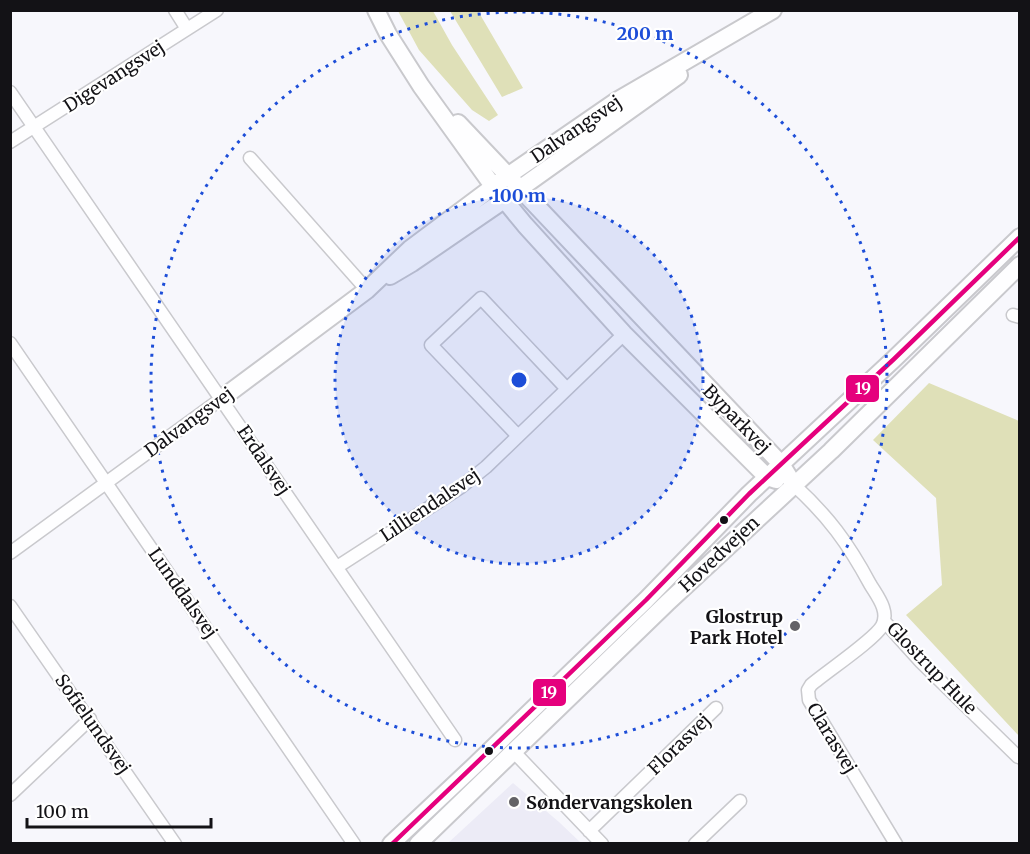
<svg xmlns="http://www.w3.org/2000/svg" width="1030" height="854" font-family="Merriweather,serif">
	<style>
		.built { fill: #ecebf6 }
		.green { fill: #dfe0b8 }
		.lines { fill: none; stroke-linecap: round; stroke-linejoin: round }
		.street-casing { stroke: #c9c9cd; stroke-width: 15 }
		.secondary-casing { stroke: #c9c9cd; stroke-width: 20 }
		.street { stroke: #fefeff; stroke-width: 12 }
		.secondary { stroke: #fefeff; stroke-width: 16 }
		.bus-1-casing { stroke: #fff; stroke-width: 9 }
		.bus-1 { stroke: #e5007d; stroke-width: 4.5 }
		.ring { fill: none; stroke: #1d4ed8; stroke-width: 3; stroke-dasharray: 3 6 }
		.bus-dot { fill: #131216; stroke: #fff; stroke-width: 2 }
		.poi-dot { fill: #636266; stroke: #fff; stroke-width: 2 }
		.labels { text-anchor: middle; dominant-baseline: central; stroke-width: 4.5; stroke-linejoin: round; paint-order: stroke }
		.street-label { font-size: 18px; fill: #131216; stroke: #fff }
		.poi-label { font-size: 18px; font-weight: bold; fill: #131216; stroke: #fff; text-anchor: end }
		.centre { fill: #1d4ed8; stroke: #fff; stroke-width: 3 }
		.ring-label { font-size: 18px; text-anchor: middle; font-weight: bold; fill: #1d4ed8; stroke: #fff; stroke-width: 4.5; stroke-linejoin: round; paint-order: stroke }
		.line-badge { stroke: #fff; stroke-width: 2 }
		.badge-label { font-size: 16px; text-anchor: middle; font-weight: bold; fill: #fff }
	</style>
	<rect width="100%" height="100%" fill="#f7f7fc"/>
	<path class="built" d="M513 783 559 822 581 843H448Z"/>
	<path class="green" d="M398 11H433L452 45 498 115 489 121 472 110 419 50Z
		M450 11H478L523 88 502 97Z
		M929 383 1019 421V736L906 615 942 585 936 498 873 440Z"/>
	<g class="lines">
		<defs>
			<path id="street" d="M175 10 187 29
				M10 92 455 740
				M10 142 217 10
				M250 158 367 290
				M1013 315 1020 317
				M10 343 354 844
				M518 436 431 345 481 298 567 389
				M794 485C828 516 848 543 870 584 877 596 890 611 882 626 874 640 826 672 811 685L808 690 809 700 896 844
				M10 553 221 399
				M337 567 461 487 486 467 624 334
				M10 606 175 844
				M884 621 921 662 1018 757
				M513 751 602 844
				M10 795 90 719
				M589 831 716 708
				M695 844 740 801"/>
			<path id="secondary" d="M376 10 388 34 421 86 493 186 525 225 624 334 767 477 776 480
				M458 123 781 464 794 485
				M390 276 412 263 504 200 679 75
				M221 399 367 290 410 249 509 175 615 102 773 10
				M391 844 472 768 646 600 749 494 894 359 1020 237
				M418 844 668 602 831 451 1020 265"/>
		</defs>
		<use href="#street" class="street-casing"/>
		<use href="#secondary" class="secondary-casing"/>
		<use href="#street" class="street"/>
		<use href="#secondary" class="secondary"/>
		<defs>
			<path id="bus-1" d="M392 844 646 600 749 494 894 359 1020 237"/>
		</defs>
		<use href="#bus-1" class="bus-1-casing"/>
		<use href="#bus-1" class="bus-1"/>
	</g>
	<circle cx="519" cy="380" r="184" fill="#1d4ed8" fill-opacity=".12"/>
	<g class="ring">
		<circle cx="519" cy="380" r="184"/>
		<circle cx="519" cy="380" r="368"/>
	</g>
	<g class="bus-dot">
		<circle cx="724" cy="520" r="5"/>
		<circle cx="489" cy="751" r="5"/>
	</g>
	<g class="poi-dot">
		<circle cx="795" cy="626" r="6"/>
		<circle cx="514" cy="802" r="6"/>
	</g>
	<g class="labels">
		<g class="street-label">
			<text transform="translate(114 76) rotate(-33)">Digevangsvej</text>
			<text transform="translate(576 129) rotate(-34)">Dalvangsvej</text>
			<text transform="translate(737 419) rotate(46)">Byparkvej</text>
			<text transform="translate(189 422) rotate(-36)">Dalvangsvej</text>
			<text transform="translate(264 460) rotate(56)">Erdalsvej</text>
			<text transform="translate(430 505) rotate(-34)">Lilliendalsvej</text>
			<text transform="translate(719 554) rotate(-43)">Hovedvejen</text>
			<text transform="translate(183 593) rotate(55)">Lunddalsvej</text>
			<text transform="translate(932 668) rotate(46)">Glostrup Hule</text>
			<text transform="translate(93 724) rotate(55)">Sofielundsvej</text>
			<text transform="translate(832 738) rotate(59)">Clarasvej</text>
			<text transform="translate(679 744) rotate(-44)">Florasvej</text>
		</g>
		<g class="poi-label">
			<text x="783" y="616">Glostrup<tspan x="783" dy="21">Park Hotel</tspan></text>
			<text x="526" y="802" text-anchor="start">Søndervangskolen</text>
		</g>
	</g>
	<circle cx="519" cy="380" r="9" class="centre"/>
	<g class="ring-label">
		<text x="645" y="40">200 m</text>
		<text x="519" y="202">100 m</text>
	</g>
	<g class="line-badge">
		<rect x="845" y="374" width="35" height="29" rx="6" fill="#e5007d"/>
		<rect x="532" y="678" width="35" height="29" rx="6" fill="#e5007d"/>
	</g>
	<g class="badge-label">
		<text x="863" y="394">19</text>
		<text x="549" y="698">19</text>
	</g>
	<rect width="1030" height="854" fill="none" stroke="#131216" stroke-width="24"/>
	<path d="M27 818v9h184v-9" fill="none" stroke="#131216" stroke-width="3"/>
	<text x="36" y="818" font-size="18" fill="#131216" stroke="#ffffff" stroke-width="4.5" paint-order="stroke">100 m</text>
</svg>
